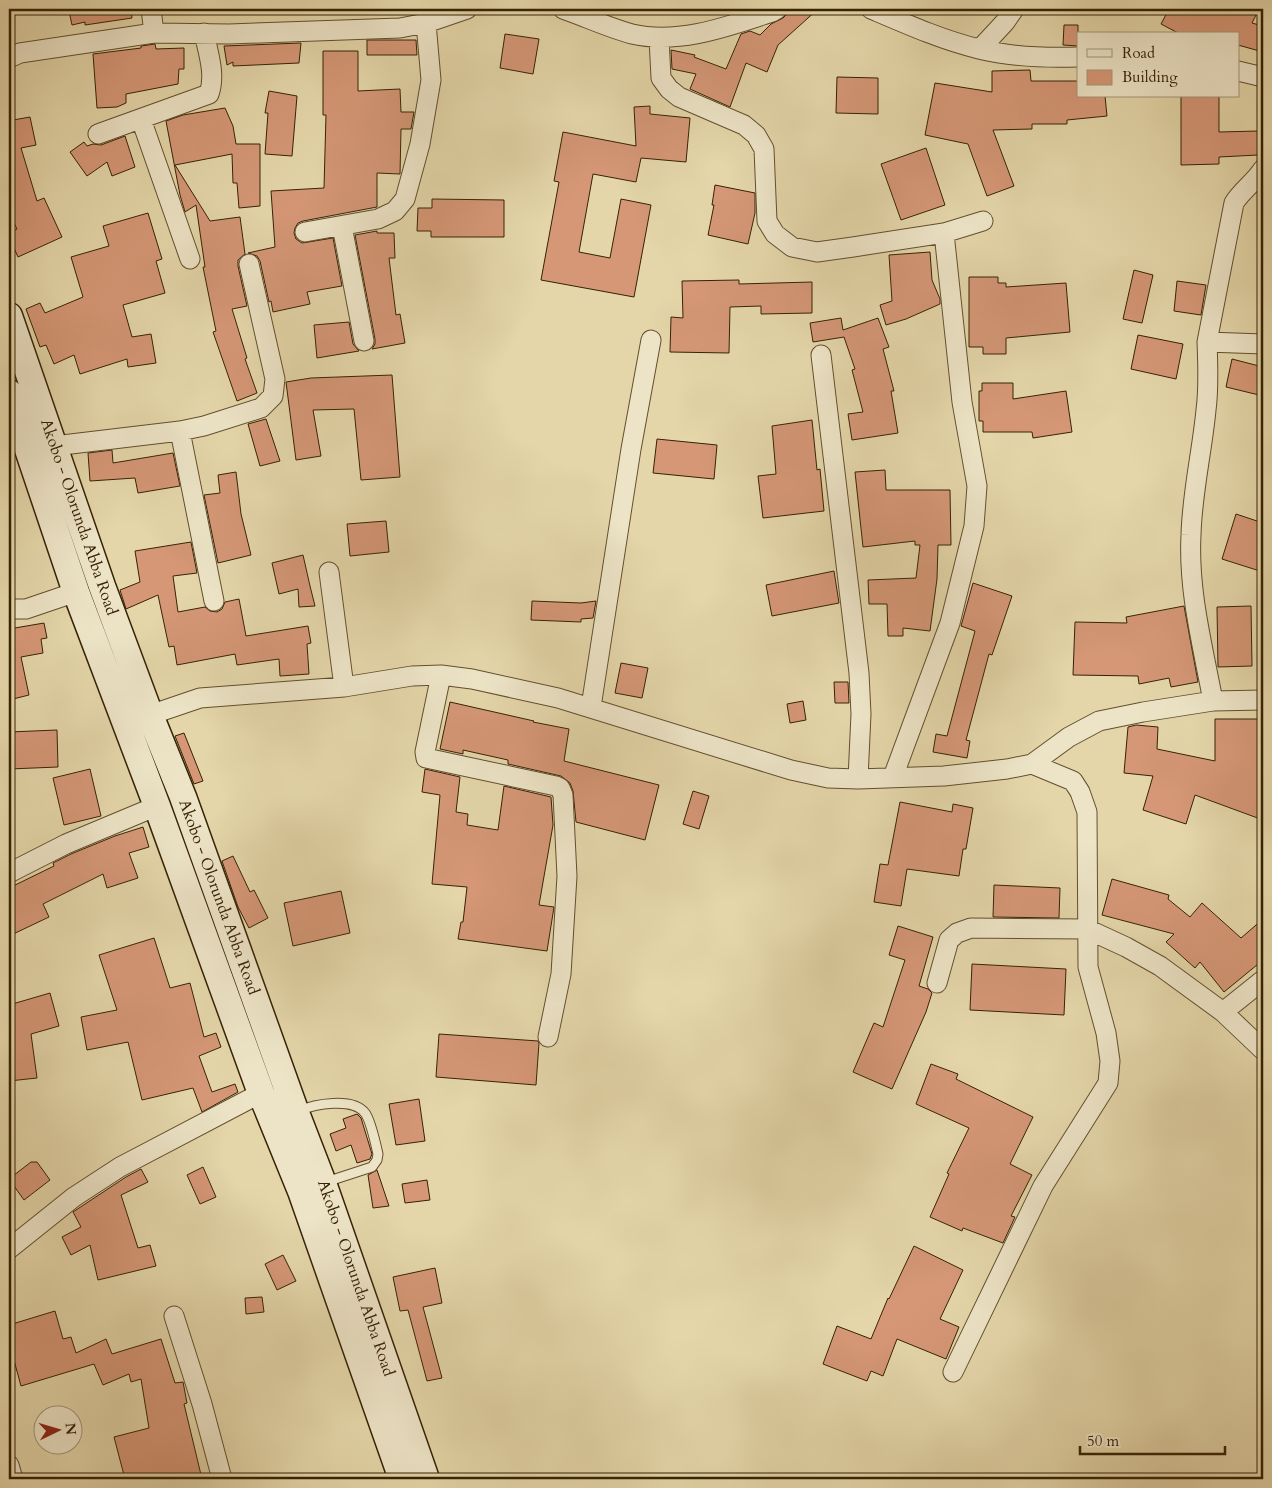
<svg xmlns="http://www.w3.org/2000/svg" width="1272" height="1488" font-family="Cardo,serif">
	<style>
		.building { fill: #d59776; stroke: #362205 }
		.lines { fill: none; stroke-linecap: round; stroke-linejoin: round }
		.service-casing { stroke: #624f2e; stroke-width: 11 }
		.minor-casing { stroke: #624f2e; stroke-width: 21 }
		.secondary-casing { stroke: #362205; stroke-width: 29 }
		.service { stroke: #ede4c7; stroke-width: 9 }
		.minor { stroke: #ede4c7; stroke-width: 19 }
		.secondary { stroke: #ede4c7; stroke-width: 26 }
		.labels { text-anchor: middle; dominant-baseline: central; stroke-width: 4; stroke-linejoin: round; paint-order: stroke }
		.street-label { font-size: 16px; fill: #362205; stroke: #ede4c7 }
	</style>
	<rect width="100%" height="100%" fill="#e4d6a9"/>
	<filter id="stains"><feTurbulence type="fractalNoise" baseFrequency=".004" numOctaves="4"/><feColorMatrix values="0 0 0 0 .2 0 0 0 0 .09 0 0 0 0 .02 0 0 0 .5 -.17"/></filter>
	<radialGradient id="worn" r=".72"><stop offset=".6" stop-color="#630" stop-opacity="0"/><stop offset="1" stop-color="#630" stop-opacity=".3"/></radialGradient>
	<path class="building" d="M77 9H131L132 18 85 25V22L72 25 69 11Z
		M788 9H818L778 45 767 72 746 63 730 107 690 89 696 74 672 69 671 50 695 55 694 57 726 69 741 34 750 31 760 35 771 24 783 18 787 14Z
		M1169 9H1259L1252 23 1263 26V52L1238 45V34H1180L1161 24Z
		M1064 25H1078V46L1063 45Z
		M505 34 539 39 533 74 500 68Z
		M367 40H416L417 55H367Z
		M301 43 299 63 233 66V62L227 65 224 46Z
		M155 44 156 49 184 48V69H179L178 84 126 94V103L117 107 97 108 93 54 141 48V46Z
		M323 51H358V91L400 89 401 112H414L411 129H401L400 174 377 173V207L303 221 298 223 295 228 294 233 296 239 302 243 333 238 342 286 307 292 310 304 273 312 271 301 269 302 260 261 257 256 248 253 275 247 271 191 324 188 326 115H323Z
		M1030 70 1031 81H1078V96H1105L1107 116 1067 120V124H1032V129L993 130 1014 186 987 196 968 144 925 135 935 83 992 92V71Z
		M837 77 878 78V114L836 113Z
		M269 91 297 96 292 156 265 154 268 113H265Z
		M1181 96H1219V132L1258 131V155L1219 157V164L1181 165Z
		M650 106V114L690 118 686 162 641 158 636 182 593 174 579 252 610 258 621 199 651 205 634 297 541 280 559 182 554 181 563 132 636 146 634 107Z
		M225 108 233 126 236 144H260V206L239 208 237 183H233L232 154 175 165 210 221 240 217 245 254 238 260V266L247 306 232 309 247 358 245 359 257 393 237 401 213 332 216 331 203 267H205L196 205 185 212 180 195 166 121 183 115Z
		M30 117 36 145 21 148 37 201 44 198 62 237 18 257 9 237V233L17 229 9 213V120H13Z
		M125 136 135 167 112 176 107 162 87 176 70 152 84 142 87 146 93 144 101 145Z
		M926 148 945 205 901 220 881 164Z
		M715 185 755 193V213L748 244 708 235 714 205H712Z
		M432 199 504 200V237H431V231H417L418 208H432Z
		M148 213 162 259 156 261 165 293 123 305 132 337 151 334 156 363 128 367 127 359 80 374 74 355 54 364 46 345 40 347 26 309 40 303 45 313 83 297 71 257 109 246 103 226Z
		M377 231V233H394L395 258H389L396 315 400 314 405 343 372 349 375 344V339L355 235Z
		M930 252 932 280 940 299V304L906 319 886 325 880 305 892 301 889 255Z
		M1134 270 1153 275 1142 323 1123 319Z
		M969 277H998V283H1006V287L1066 283 1070 332 1006 338V354H983V347H969Z
		M739 280V284L812 282V313L761 314V306L730 307 729 353 670 352 671 317 683 318 682 281Z
		M1177 281 1206 285 1201 315 1174 311Z
		M841 318 843 330 878 318 889 347 883 349 894 391H891L898 433 852 440 848 414 863 412 852 370 855 369 844 337 813 342 810 323Z
		M349 322 353 344 359 351 317 358 314 325Z
		M1138 335 1183 344 1176 379 1131 369Z
		M1232 359 1263 367V377L1259 395 1226 387Z
		M392 375 400 477 361 480 354 409 313 410 321 456 296 460 286 382 311 378Z
		M982 383H1013V399L1066 391 1072 432 1033 438 1032 432H983V421H979V391H982Z
		M266 419 280 461 260 466 248 424Z
		M812 420 817 470 820 469 824 511 763 518 758 476 776 474 772 426Z
		M657 439 717 445 714 479 653 473Z
		M112 450 113 463 173 453 180 486 138 493 135 478 90 481 88 453Z
		M885 470 886 490H950L951 545H938L937 579 930 631 903 628V636H888L887 604H869L868 580 916 578 920 545H915V541L863 547 855 472Z
		M236 472 241 514 251 555 218 563 204 495 220 493 218 475Z
		M1236 514 1263 523V572L1222 559Z
		M386 521 389 552 350 556 347 524Z
		M191 542 197 573 173 576 178 612 205 607 210 611 217 612 222 609 225 602 239 599 246 636 308 626 311 643 307 644 309 674 280 676 279 659 237 665 235 654 177 665 174 646 169 647 158 595 126 609 120 590 140 582 135 551Z
		M303 555 310 586 315 606 299 607 298 589 279 594 272 563Z
		M834 571 839 603 772 616 766 585Z
		M973 583 1012 596 992 655 989 654 966 740 970 741 967 758 933 752 936 734 947 736 975 631 961 626Z
		M532 601 581 603 596 601 593 618 581 619V622L531 620Z
		M1184 606 1198 682 1171 687 1169 678 1139 684 1138 676 1073 675 1075 622 1127 623 1126 617Z
		M1251 606 1252 666 1218 667 1217 607Z
		M44 623 47 638 41 639 43 653 21 657 29 695 9 700V629Z
		M621 663 648 668 642 698 615 693Z
		M834 682H848L849 703H835Z
		M803 701 806 720 790 723 787 704Z
		M450 702 534 721 533 722 569 729 564 761 659 785 645 840 576 822 573 791 570 783 561 776 508 764V760L463 750V754L440 749Z
		M1215 719H1263V820L1195 795 1186 824 1143 810 1153 776 1124 773 1128 727 1136 725 1158 727 1157 749 1215 761Z
		M57 730 58 767 9 769V732Z
		M184 733 203 781 194 784 175 736Z
		M90 769 101 816 64 825 53 778Z
		M425 769 460 777 456 812 468 814 467 825 498 830 504 786 551 797 553 825 539 905 554 907 547 951 458 939 461 922H463L467 887 432 884 440 795 422 792Z
		M693 791 709 796 699 829 683 824Z
		M900 802 952 812 953 804 973 808 966 849H963L959 876 907 869 901 906 874 902 880 864 888 865Z
		M143 827 149 847 129 853 138 878 107 888 103 874 43 904 49 917 9 936V888L54 866 53 863 71 854 115 836Z
		M233 856 250 892 254 890 268 918 249 928 238 907 222 861Z
		M1112 879 1169 895 1168 899 1190 917 1202 903 1241 938 1263 919V960L1224 992 1200 962 1195 968 1166 942 1174 934 1102 915Z
		M994 885 1060 888 1059 918 993 917Z
		M341 891 350 933 293 946 284 903Z
		M898 926 933 937 919 986 928 989 932 993 926 1012 892 1089 853 1072 874 1023 883 1027 905 960 889 955Z
		M154 938 170 988 190 983 204 1037 216 1033 221 1047 199 1056 212 1092 235 1084 238 1092 202 1112 193 1088 142 1100 128 1042 87 1050 81 1017 117 1010 99 955Z
		M972 964 1066 969 1064 1015 970 1010Z
		M50 993 59 1026 31 1034 37 1078 9 1081V1005Z
		M439 1034 538 1041 539 1043 536 1085 436 1077Z
		M931 1064 958 1074 956 1079 1033 1117 1010 1164 1032 1175 1011 1216 1015 1217 1003 1243 963 1228 962 1231 930 1217 949 1174 947 1173 969 1128 916 1104Z
		M419 1099 425 1141 396 1145 389 1104Z
		M357 1114 361 1118 372 1154 370 1159 357 1163 351 1145 336 1151 330 1134 346 1128 343 1119Z
		M31 1162H37L50 1180 24 1200 9 1179Z
		M203 1167 216 1197 200 1204 187 1175Z
		M141 1169 148 1182 121 1195 138 1248 150 1245 156 1266 98 1280 90 1245 71 1255 62 1237 81 1227 73 1212 126 1177Z
		M377 1170 389 1206 373 1208 368 1175Z
		M427 1180 430 1200 405 1203 402 1184Z
		M914 1246 963 1270 940 1319 959 1327 946 1359 897 1339 883 1376 871 1371 867 1381 823 1364 837 1326 871 1339 888 1298 889 1299Z
		M283 1255 296 1281 277 1290 265 1264Z
		M435 1268 442 1303 423 1307 442 1378 427 1381 408 1310 400 1311 393 1277Z
		M262 1297 264 1312 246 1314 245 1298Z
		M55 1311 63 1339 71 1337 76 1353 106 1339 112 1354 161 1339 175 1383 183 1382 187 1403 184 1404 202 1479H125L114 1437 149 1428 141 1379 131 1382 129 1374 103 1385 94 1364 21 1386 9 1342V1325Z"/>
	<g class="lines">
		<defs>
			<path id="service" d="M299 1111C314 1104 353 1097 365 1113 370 1119 376 1145 378 1154L377 1160 372 1167 326 1182"/>
			<path id="minor" d="M151 9 154 33
				M563 9C586 17 609 28 632 34 679 45 729 26 772 12L777 9
				M871 9C906 24 942 40 979 49 1011 57 1046 58 1078 57
				M659 38 661 78 669 89 679 97 744 125 756 135 764 149 767 221 775 234 792 247 817 252 853 247 944 233 983 221
				M980 49 1005 22 1014 9
				M9 58 20 53 154 33 229 34 400 28 426 23 467 9
				M1238 71 1263 77
				M141 119 190 259
				M98 134 209 94C216 75 208 52 204 33
				M342 226 364 341
				M305 232 378 219 395 211 405 199 420 144 431 80 426 23
				M1207 342 1234 203C1242 190 1255 182 1263 169
				M821 355 859 673 861 714 858 779
				M180 431 214 601
				M54 446 180 431 204 426 261 408 273 396 275 379 249 264
				M329 572 344 687
				M9 609H26L76 592
				M441 675 425 752 426 758 556 786 560 788 563 795 567 876 561 974 548 1037
				M1213 701C1203 647 1188 591 1191 535 1192 493 1202 452 1206 410 1209 388 1208 365 1207 342L1263 344
				M591 707 631 449 651 340
				M150 715 200 698 344 687 412 676 441 675 472 679 558 698 791 770 828 778 858 779 944 776 1007 769 1032 764 1069 737 1099 721 1143 712 1213 701 1263 700
				M893 777 950 623 974 526 977 486 962 402 944 233
				M9 873 66 844 157 806
				M937 983 949 940 957 933 971 928 1087 929 1126 947 1160 966 1223 1012 1263 1050
				M1223 1012 1263 980
				M9 1249 74 1197 120 1167 261 1093
				M174 1316 202 1404 222 1479
				M953 1372 1043 1186 1108 1083 1110 1061 1106 1033 1088 967 1087 812 1080 792 1073 781 1032 764
				M9 1465 13 1479"/>
			<path id="secondary" d="M9 316 102 586 150 715 183 797 296 1113 323 1183 426 1479
				M9 393 76 592 157 806 261 1093 301 1191 402 1479"/>
		</defs>
		<use href="#service" class="service-casing"/>
		<use href="#minor" class="minor-casing"/>
		<use href="#secondary" class="secondary-casing"/>
		<use href="#service" class="service"/>
		<use href="#minor" class="minor"/>
		<use href="#secondary" class="secondary"/>
	</g>
	<g class="labels">
		<g class="street-label">
			<text transform="translate(79 517) rotate(71)">Akobo - Olorunda Abba Road</text>
			<text transform="translate(219 897) rotate(70)">Akobo - Olorunda Abba Road</text>
			<text transform="translate(356 1278) rotate(71)">Akobo - Olorunda Abba Road</text>
		</g>
	</g>
	<rect width="1272" height="1488" fill="none" stroke="#e4d6a9" stroke-width="30"/>
	<rect x="10" y="10" width="1252" height="1468" fill="none" stroke="#362205" stroke-width="2.5"/>
	<rect x="15" y="15" width="1242" height="1458" fill="none" stroke="#362205"/>
	<rect x="1077" y="32" width="162" height="65" fill="#ede4c7" stroke="#a49679"/>
	<rect x="1087" y="49" width="25" height="8" fill="#ede4c7" stroke="#a49679"/>
	<text x="1122" y="58" font-size="15" fill="#362205">Road</text>
	<rect x="1087" y="70" width="25" height="15" fill="#d59776" stroke="#a49679"/>
	<text x="1122" y="82" font-size="15" fill="#362205">Building</text>
	<g transform="translate(58 1430) rotate(85)"><circle r="24" fill="#ede4c7" stroke="#a49679"/>
	<path d="M0-4L9 19L0 12L-9 19Z" fill="#8f2418"/>
	<text y="-8" font-size="14" font-weight="bold" text-anchor="middle" fill="#362205">N</text>
	</g>
	<path d="M1080 1446v8h145v-8" fill="none" stroke="#362205" stroke-width="2.5"/>
	<text x="1087" y="1446" font-size="15" fill="#362205" stroke="#ede4c7" stroke-width="4" paint-order="stroke">50 m</text>
	<rect width="100%" height="100%" filter="url(#stains)"/>
	<rect width="100%" height="100%" fill="url(#worn)"/>
</svg>
